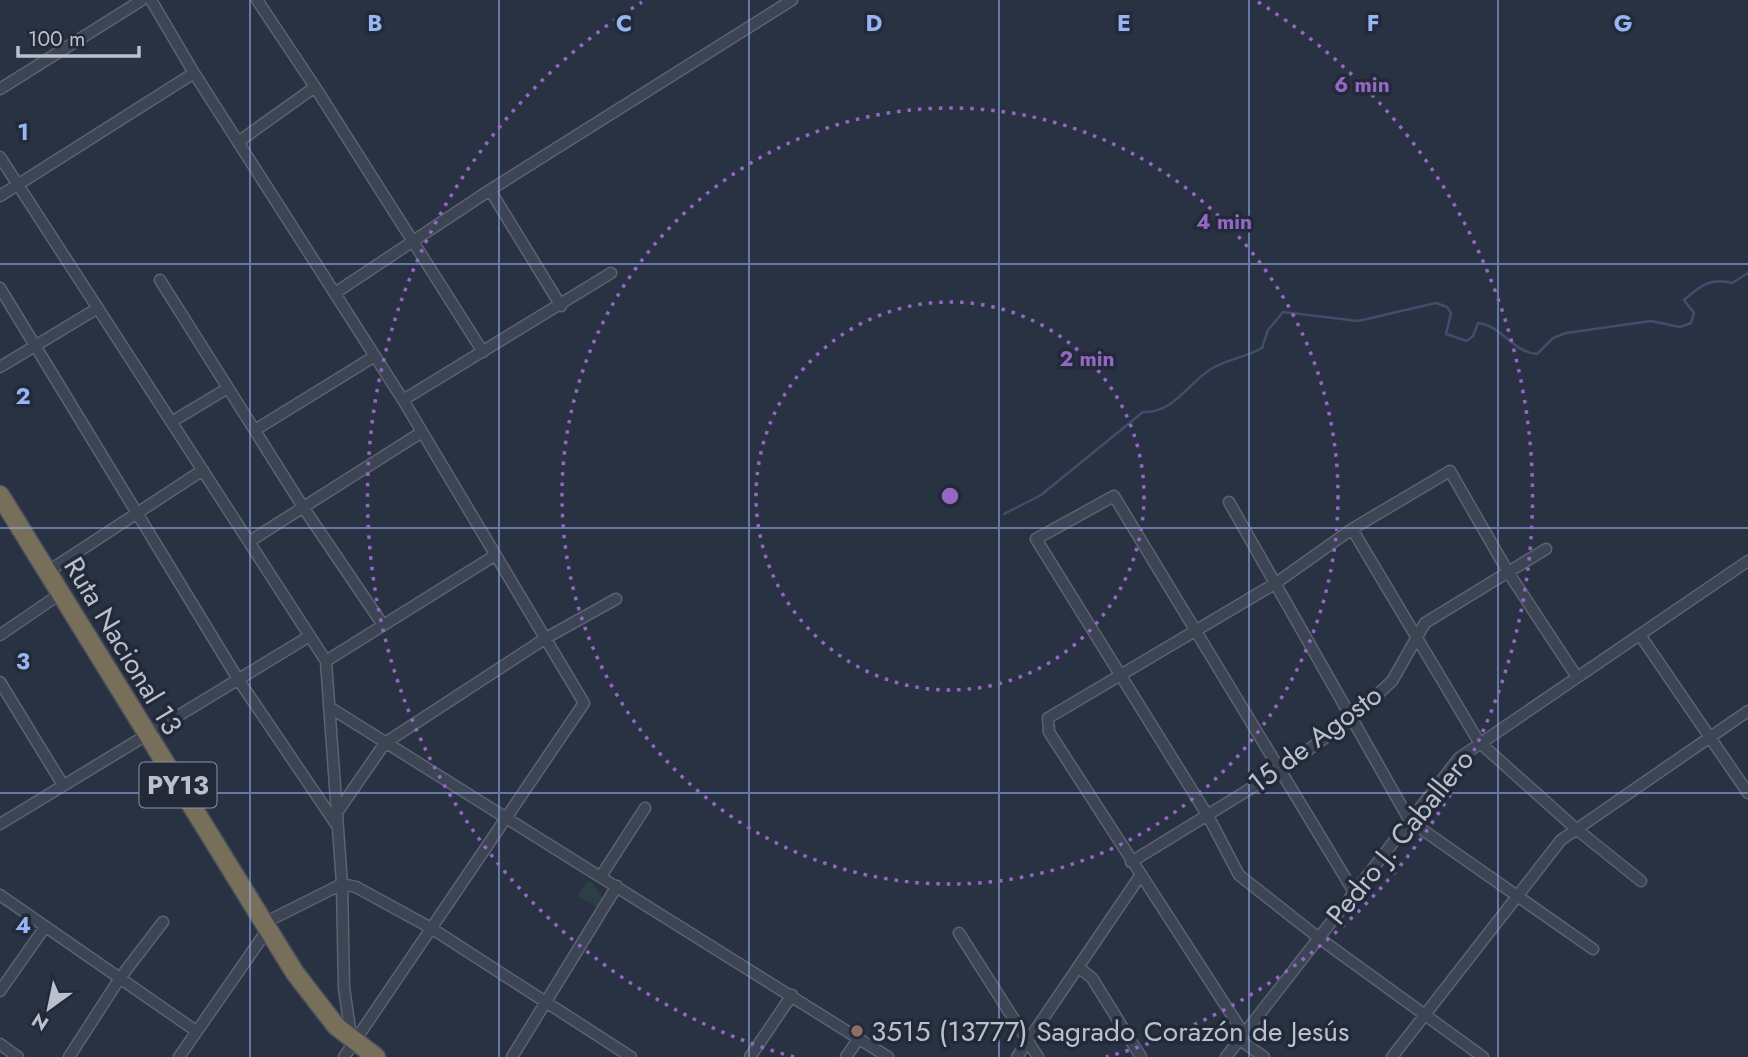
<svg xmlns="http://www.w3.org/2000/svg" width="1748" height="1057" font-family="Jost,sans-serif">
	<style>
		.green { fill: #2b3f44 }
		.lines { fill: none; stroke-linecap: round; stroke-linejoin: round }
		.stream { stroke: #3f4e6b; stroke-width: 2.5 }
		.street-casing { stroke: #5b6270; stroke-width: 13 }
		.highway-casing { stroke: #484f5d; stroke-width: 21 }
		.street { stroke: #3d4453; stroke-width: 10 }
		.highway { stroke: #786f5a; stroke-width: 18 }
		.grid { fill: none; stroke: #97b5f4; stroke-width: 2; stroke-opacity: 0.55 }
		.ring { fill: none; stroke: #9467c4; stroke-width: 3.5; stroke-dasharray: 3.5 7 }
		.education-dot { fill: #8d6e63; stroke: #222938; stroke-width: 2.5 }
		.labels { text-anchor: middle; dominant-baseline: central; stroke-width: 7; stroke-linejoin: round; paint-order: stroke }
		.shield { fill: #222938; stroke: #8c93a0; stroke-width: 2 }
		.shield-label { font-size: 26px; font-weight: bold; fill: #bac0cc }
		.street-label { font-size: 28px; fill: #bac0cc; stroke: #222938 }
		.poi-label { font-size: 28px; fill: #bac0cc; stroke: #222938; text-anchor: start }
		.grid-label { font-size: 23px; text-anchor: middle; font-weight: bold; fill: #97b5f4; stroke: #222938; stroke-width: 7; stroke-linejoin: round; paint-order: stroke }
		.centre { fill: #9467c4; stroke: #222938; stroke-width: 3.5 }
		.ring-label { font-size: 21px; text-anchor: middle; font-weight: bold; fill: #9467c4; stroke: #222938; stroke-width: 7; stroke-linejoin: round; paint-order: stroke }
	</style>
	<rect width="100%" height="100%" fill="#293243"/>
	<path class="green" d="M591 881 602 897 597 907 577 896 587 882Z"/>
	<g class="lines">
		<path class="stream" d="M1004 514 1041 495 1143 412C1173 414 1188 383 1211 369 1229 358 1245 358 1262 348L1268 330 1283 312 1358 321 1436 303 1447 307 1451 313 1446 334 1467 341 1473 336 1478 323C1503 326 1512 352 1537 354L1553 338 1566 333 1651 321 1680 327 1691 323 1694 313 1684 300C1700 286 1711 277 1732 283L1748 273"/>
		<defs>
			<path id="street" d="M151 0 194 73 403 400 584 703 344 1057
				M315 87 483 352
				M0 89 142 0
				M238 142 315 87 257 0
				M0 157 326 661 342 884 344 988 351 1036
				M490 190 561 306
				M0 196 194 73
				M160 280 303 507 383 625
				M0 288 238 679 338 827
				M335 293 490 190 792 0
				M0 367 98 308
				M403 400 611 273
				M173 421 228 388
				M255 430 375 356
				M1229 502 1410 821 1593 949
				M250 541 422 432
				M47 572 203 470
				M0 635 60 594
				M1640 635 1748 793
				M326 661 494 556
				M1577 677 1508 572 1450 471 1352 529 1479 742 1575 828 1641 881
				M0 682 63 785
				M329 707 888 1057
				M338 811 385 743 546 638 616 599
				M0 824 308 637
				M1131 862 1279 771 1351 719 1392 681 1425 623 1546 549
				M601 876 645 808
				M1354 892 1114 496 1036 539 1208 816 1239 875 1319 938 1483 1057
				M0 895 196 1031
				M264 923 342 884 356 887 431 928 631 1057
				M959 933 1038 1057
				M1078 967 1092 978 1141 1057
				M0 991 45 927
				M1244 1034 1049 732 1048 718 1276 583 1352 529
				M1240 1040 1264 1057
				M0 1044 18 1057
				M69 1057 120 978 163 922
				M179 1057 268 929
				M512 1057 617 886
				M750 1057 792 995
				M846 1057 859 1038
				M1017 1057 1140 876
				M1226 1057 1459 758 1748 561
				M1392 1057 1561 840 1748 711"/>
			<path id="highway" d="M0 495 295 973 336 1026 376 1057"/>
		</defs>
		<use href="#street" class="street-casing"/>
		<use href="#highway" class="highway-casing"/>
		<use href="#street" class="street"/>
		<use href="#highway" class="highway"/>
	</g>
	<path class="grid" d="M250 0V1057M499 0V1057M749 0V1057M999 0V1057M1249 0V1057M1498 0V1057M0 264H1748M0 528H1748M0 793H1748"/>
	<g class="ring">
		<circle cx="950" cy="496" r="194"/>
		<circle cx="950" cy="496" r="388"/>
		<path d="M794 1057A582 582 0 0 1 642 2M1258 2A582 582 0 0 1 1106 1057"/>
	</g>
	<circle class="education-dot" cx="857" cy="1031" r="7"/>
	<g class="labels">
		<rect class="shield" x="139.5" y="762.5" width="77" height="45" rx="5"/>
		<g class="shield-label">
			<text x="178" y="785">PY13</text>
		</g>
		<g class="street-label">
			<text transform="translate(123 646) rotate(59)">Ruta Nacional 13</text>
			<text transform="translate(1315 739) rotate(-37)">15 de Agosto</text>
			<text transform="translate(1400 837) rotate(-51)">Pedro J. Caballero</text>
		</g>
		<g class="poi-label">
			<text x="871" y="1031">3515 (13777) Sagrado Corazón de Jesús</text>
		</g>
	</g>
	<g class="grid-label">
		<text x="375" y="31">B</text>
		<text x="624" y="31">C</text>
		<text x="874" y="31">D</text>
		<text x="1124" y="31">E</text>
		<text x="1373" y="31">F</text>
		<text x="1623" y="31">G</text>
		<text x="23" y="140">1</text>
		<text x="23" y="404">2</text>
		<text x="23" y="669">3</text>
		<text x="23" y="933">4</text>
	</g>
	<circle cx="950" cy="496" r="10" class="centre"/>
	<g class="ring-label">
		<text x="1362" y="92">6 min</text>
		<text x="1224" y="229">4 min</text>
		<text x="1087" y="366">2 min</text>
	</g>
	<g transform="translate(49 1008) rotate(213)" stroke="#222938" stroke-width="5" paint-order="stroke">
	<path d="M0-5L12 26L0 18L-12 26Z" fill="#bac0cc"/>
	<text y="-10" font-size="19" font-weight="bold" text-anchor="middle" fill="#bac0cc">N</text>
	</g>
	<path d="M18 46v10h121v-10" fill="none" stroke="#bac0cc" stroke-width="3.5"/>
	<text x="28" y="46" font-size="21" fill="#bac0cc" stroke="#222938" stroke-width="5" paint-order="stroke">100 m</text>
</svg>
